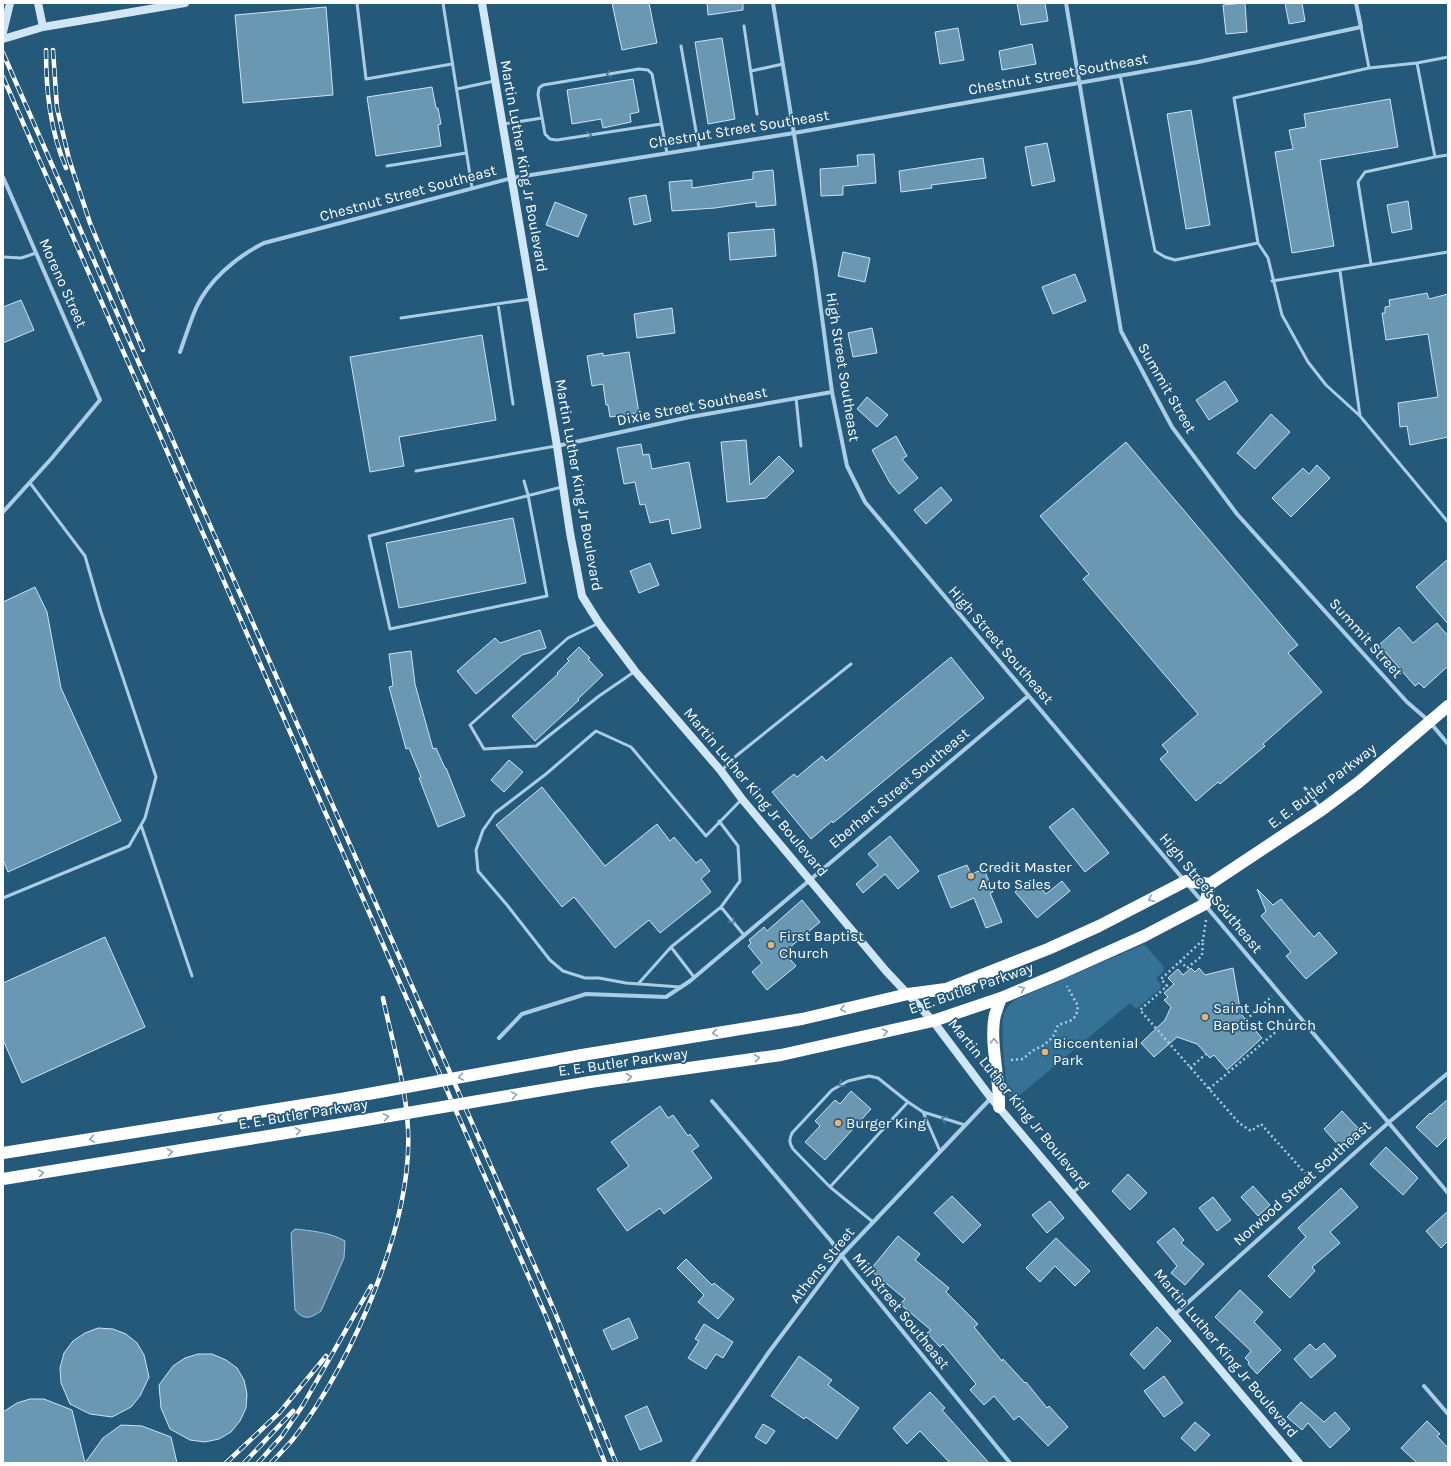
<svg xmlns="http://www.w3.org/2000/svg" width="1451" height="1466" font-family="Karla,sans-serif">
	<style>
		.green { fill: #367296 }
		.water { fill: #5e839b; stroke: #9ccae5 }
		.building { fill: #6a97b2; stroke: #cbe4f3 }
		.lines { fill: none; stroke-linecap: round; stroke-linejoin: round }
		.path { stroke: #a8cde4; stroke-width: 2.5; stroke-dasharray: 2 3; stroke-linecap: butt }
		.lane { stroke: #a8cde4; stroke-width: 3 }
		.street { stroke: #a8cde4; stroke-width: 4 }
		.secondary { stroke: #d1e6f4; stroke-width: 8 }
		.highway { stroke: #fff; stroke-width: 12 }
		.rail-casing { stroke: #fff; stroke-width: 4.5 }
		.rail { stroke: #25597a; stroke-width: 3; stroke-dasharray: 9; stroke-linecap: butt }
		.highway-bridge { stroke: #fff; stroke-width: 12 }
		.oneway { stroke: #4c7c9a }
		.oneway2 { stroke: #87a4b6 }
		.poi-dot { fill: #edb26d; stroke: #25597a; stroke-width: 1.5 }
		.labels { text-anchor: middle; dominant-baseline: central; stroke-width: 3.5; stroke-linejoin: round; paint-order: stroke }
		.street-label { font-size: 15px; fill: #fff; stroke: #25597a }
		.poi-label { font-size: 15px; fill: #fff; stroke: #25597a; text-anchor: start }
	</style>
	<rect width="100%" height="100%" fill="#25597a"/>
	<path class="green" d="M1144 944 1164 967 1163 972 1156 978 1161 985 1160 989 1136 1009 1130 1003 1015 1099 1011 1100C1005 1090 1000 1025 1004 1014 1006 1008 1011 1004 1015 1000Z"/>
	<path class="water" d="M295 1229C312 1231 329 1232 345 1241L344 1258 321 1311C311 1318 304 1321 295 1310L291 1233Z"/>
	<path class="building" d="M612 3H649L657 43 622 50Z
		M707 3H743V10L708 15Z
		M1017 3H1045L1048 21 1021 25Z
		M1245 3 1247 32 1226 34 1223 5Z
		M1285 3H1302L1305 21 1289 24Z
		M326 7 333 95 243 103 235 15Z
		M958 28 964 60 940 64 935 32Z
		M722 38 735 119 708 124 695 42Z
		M1032 44 1036 64 1002 70 999 51Z
		M633 79 639 112 630 114 631 122 603 128 601 119 572 124 567 90Z
		M432 87 436 108H438L441 124 438 125 441 146 376 156 367 97Z
		M1390 99 1398 147 1320 160 1334 246 1292 253 1275 152 1293 149 1289 130 1306 127 1304 114Z
		M1191 110 1210 225 1186 229 1167 114Z
		M1047 143 1055 181 1032 186 1025 147Z
		M874 154 876 183 843 186V195L821 196 820 169 858 166 857 155Z
		M983 158 986 178 931 185 932 188 901 192 899 171Z
		M773 170 776 205 756 207V202L715 208 672 211 669 182 692 180V188L753 179V172Z
		M646 195 651 221 634 225 629 198Z
		M1408 201 1412 229 1392 233 1387 205Z
		M555 202 587 215 578 237 546 225Z
		M774 229 776 256 730 260 728 233Z
		M843 252 870 258 865 282 838 276Z
		M1075 274 1086 301 1053 314 1042 287Z
		M1427 293 1429 299 1448 294V437L1410 445 1407 426 1400 427 1398 403 1438 397 1428 334 1386 340 1382 313H1385V307L1390 306 1389 300Z
		M21 300 34 330 3 343V307Z
		M672 308 675 333 637 338 634 314Z
		M872 328 877 353 853 357 848 333Z
		M482 335 496 420 399 437 404 466 370 472 350 357Z
		M629 352 639 413 610 417 608 405H606L603 384 592 386 587 356 603 353V356Z
		M1225 381 1238 401 1209 420 1196 400Z
		M867 397 888 415 877 427 857 409Z
		M1271 414 1290 432 1255 469 1237 453Z
		M896 436 907 456 902 459 918 478 899 494 890 483 872 450Z
		M746 440 750 485 779 456 794 471 766 498 727 502 721 442Z
		M1126 442 1298 645 1288 653 1322 692 1263 744 1265 746 1220 784 1218 782 1196 801 1160 759 1168 752 1162 745 1198 714 1083 579 1089 574 1040 516Z
		M641 444 643 455 649 454 652 469 689 462 701 528 672 534 669 519 650 523 645 504 640 505 635 482 624 484 617 448Z
		M1317 465 1330 478 1291 517 1272 498 1303 468 1309 474Z
		M941 487 952 500 926 524 914 510Z
		M513 518 526 583 399 608 386 543Z
		M1448 559V624L1416 587Z
		M650 563 659 585 639 593 630 571Z
		M35 587 47 612 61 688 121 821 8 872 3 860V602Z
		M1437 623 1448 636V666L1424 688 1419 683 1415 686 1379 645 1399 627 1413 643Z
		M540 630 546 648 522 655 476 694 457 671 495 638 500 643Z
		M579 647 590 658 588 659 603 675 578 699 579 700 535 741 512 716 558 674 557 673 569 661 567 659Z
		M411 651 415 684 433 749 436 748 445 768H446L465 816 438 827 419 778 421 777 409 748 406 749 389 687 393 686 389 654Z
		M951 657 984 698 833 823 832 821 811 839 772 792 794 774 797 777 822 756 826 761Z
		M509 760 523 772 504 792 491 780Z
		M542 787 605 866 657 824 670 841 674 837 696 863 701 859 710 871 701 879 711 892 660 933 649 920 615 948 574 897 562 907 496 825Z
		M1073 808 1109 853 1085 872 1049 827Z
		M890 836 919 871 898 889 885 874 863 893 856 884 878 865 868 854Z
		M967 865 971 874 984 869 993 892 990 893 1002 922 986 928 974 898 951 908 938 876Z
		M1030 880 1038 890 1041 888 1046 894 1062 881 1070 891 1037 918 1015 892Z
		M1257 889 1273 905 1281 899 1314 937 1319 932 1337 953 1306 979 1286 956 1291 952 1261 916 1266 911Z
		M802 900 820 922 788 949 790 950 786 954 796 966 767 990 752 972 762 963 748 946 751 943 749 940 764 927 767 931Z
		M105 937 145 1027 22 1083 3 1040V983Z
		M1191 968 1195 972 1199 968 1205 975 1233 968 1241 1014 1262 1038 1227 1070 1214 1055 1210 1058 1197 1044 1177 1037 1154 1057 1141 1043 1165 1020 1171 1007 1164 1000 1168 997 1164 993 1174 984 1168 978 1178 969 1183 975Z
		M851 1091 871 1109 825 1160 805 1142 820 1126 815 1121 835 1100 840 1104Z
		M1448 1099V1136L1437 1147 1416 1127 1430 1113 1431 1114Z
		M660 1106 668 1118 673 1115 688 1136 690 1134 699 1146 692 1151 712 1178 664 1214 660 1208 627 1231 597 1189 629 1166 611 1142Z
		M1342 1111 1358 1128 1339 1146 1324 1129Z
		M1386 1147 1418 1178 1403 1195 1370 1164Z
		M1128 1174 1147 1193 1130 1210 1112 1191Z
		M1253 1186 1270 1205 1258 1216 1241 1197Z
		M1341 1188 1358 1207 1330 1232 1340 1243 1312 1267 1315 1271 1290 1298 1268 1276 1306 1237 1298 1228Z
		M952 1196 981 1225 963 1243 934 1213Z
		M1213 1197 1231 1220 1217 1231 1199 1208Z
		M1050 1201 1064 1218 1047 1233 1032 1215Z
		M1448 1211V1241L1441 1248 1426 1231Z
		M1174 1228 1184 1240 1181 1243 1204 1264 1185 1285 1171 1273 1177 1266 1157 1242Z
		M898 1236 920 1254 915 1260 949 1288 946 1292 978 1324 974 1327 1002 1361 1003 1359 1025 1383 1026 1382 1047 1408 1049 1406 1068 1427 1048 1446 1019 1416 1014 1420 994 1396 984 1405 970 1390 976 1384 943 1344 940 1347 927 1333 931 1330 900 1304 905 1299 870 1270Z
		M1056 1238 1090 1271 1075 1286 1055 1266 1040 1282 1026 1268Z
		M686 1259 712 1285 714 1283 734 1299 718 1319 698 1302 704 1295 677 1268Z
		M1240 1290 1263 1312 1254 1322 1281 1350 1257 1374 1248 1364 1249 1362 1245 1358 1251 1351 1215 1317Z
		M629 1318 638 1338 612 1350 603 1330Z
		M704 1324 733 1342 723 1358 716 1354 706 1369 688 1358 699 1341 695 1339Z
		M1157 1327 1171 1341 1144 1369 1130 1354Z
		M98 1328 113 1329 126 1334 137 1343 144 1355 149 1377 140 1396 131 1407 112 1417 90 1414 70 1404 61 1383 60 1368 64 1353 73 1341 85 1333Z
		M1324 1343 1336 1356 1311 1378 1294 1359 1310 1344 1316 1350Z
		M198 1354H212L226 1360 237 1368 244 1380 247 1394 246 1408 240 1421 231 1432 219 1439 205 1442 190 1440 170 1429 161 1408 159 1385 173 1366 185 1358Z
		M799 1356 832 1380 828 1385 859 1408 837 1439 806 1417 804 1419 771 1396Z
		M1164 1376 1183 1403 1164 1417 1144 1391Z
		M930 1392 945 1408 942 1410 989 1463H950L920 1431 907 1444 893 1428Z
		M30 1399H44L72 1410 85 1463H3V1412L17 1403Z
		M1301 1402 1324 1422 1335 1412 1350 1429 1330 1448 1308 1423 1302 1430 1287 1417Z
		M647 1406 662 1441 640 1450 625 1416Z
		M1427 1421 1440 1434 1437 1436 1448 1448V1463H1417L1401 1448Z
		M1195 1422 1210 1435 1195 1451 1181 1438Z
		M763 1424 775 1431 766 1444 755 1437Z
		M121 1425 142 1426 171 1437 177 1463H85L103 1438Z"/>
	<g class="lines">
		<path class="path" d="M1228 905 1227 912 1231 920
			M1206 920 1203 940 1161 979 1167 986 1140 1010 1239 1123 1251 1131 1261 1124 1305 1173
			M1180 961 1187 968 1202 956 1203 941
			M1246 1020 1272 996
			M1011 1060 1023 1059 1032 1051 1044 1045 1053 1037 1058 1025 1070 1021 1076 1016 1078 1006 1067 986
			M1190 1068 1206 1054
			M1209 1089 1291 1019"/>
		<path class="lane" d="M357 3 366 79 452 64
			M443 3 472 188
			M744 26 757 114
			M1361 27 1369 68 1417 63
			M681 46 699 148
			M1448 57 1417 63 1435 157 1448 155
			M1369 68 1234 98 1258 243 1268 258 1282 315 1308 362 1326 385 1360 416 1448 522
			M751 71 783 64
			M1120 75 1155 251 1165 257 1175 260 1258 243
			M457 89 494 81
			M504 124 542 118
			M661 124 557 140 550 139 545 134 538 95 539 88 543 85 639 69 648 70 652 74 667 153
			M387 166 466 153
			M3 257 21 258 36 253
			M1371 264 1358 182 1365 172 1435 157
			M1340 271 1360 416
			M1272 281 1448 252
			M498 304 513 404
			M401 318 531 299
			M796 398 801 446
			M416 471 556 446
			M524 481 528 495 547 596 390 629 369 536 562 487
			M599 623 568 638 470 725 484 749 536 746 599 696 634 672
			M722 770 736 756 851 664
			M1305 788 1320 807
			M141 825 192 976
			M3 898 129 846 145 818 156 777 101 612 85 556 30 483
			M721 907 743 934
			M671 947 721 907 740 881 738 846 719 821
			M638 984 671 947 694 977
			M680 987 626 983 599 978H585L563 971 550 960 507 905 478 871 476 850 483 830 495 813 546 774 596 731 631 747 706 836 742 799
			M923 1112 940 1151
			M830 1187 793 1149C789 1143 789 1140 792 1133L832 1090 848 1081 869 1076 878 1078 908 1102 923 1112 965 1125
			M1072 1193 1082 1185
			M873 1222 830 1187 908 1102"/>
		<path class="street" d="M773 3 815 265 832 392 847 466 865 502 1448 1193
			M1066 3 1121 331 1172 427 1237 514 1407 702 1429 721 1448 744
			M3 177 100 400 51 459 3 512
			M180 352C185 338 190 322 196 308 209 280 236 257 264 243L512 178 794 133 1198 62 1361 27 1356 3
			M557 446 690 417 832 392
			M499 1038 522 1014 586 994 666 997 690 981 1028 696
			M712 1101 831 1241 851 1268 1010 1463
			M1175 1314 1388 1123 1448 1073
			M1424 1386 1448 1414
			M692 1463 769 1352 841 1256 991 1098"/>
		<path class="secondary" d="M38 3 43 27
			M482 3 557 446 570 533 582 596 599 623 635 671 721 771 742 799 886 971 933 1021 991 1098 1299 1463
			M3 32 10 3
			M3 39 43 27 185 3"/>
		<path class="highway" d="M582 1055 802 1019 908 994 946 989 1048 949 1099 926 1186 881 1210 884 1323 809 1359 782 1448 706
			M590 1082 781 1055 933 1021 1001 998 1059 974 1144 936 1205 904 1210 884
			M999 1107C1000 1079 989 1041 995 1015 997 1009 999 1003 1001 998
			M3 1153 341 1099
			M3 1179 348 1123"/>
		<defs>
			<path id="rail" d="M46 50C46 91 50 130 66 168
				M53 50 57 108 69 159 90 223 143 350
				M3 53 554 1310 616 1463
				M3 77 545 1314 605 1463
				M226 1463 280 1412 326 1356
				M244 1463 293 1411
				M258 1463 282 1436 303 1405 371 1286
				M271 1463C280 1453 290 1444 297 1434 353 1360 413 1222 408 1129 406 1085 392 1041 383 998"/>
		</defs>
		<use href="#rail" class="rail-casing"/>
		<use href="#rail" class="rail"/>
		<path class="highway-bridge" d="M341 1099 582 1055
			M348 1123 590 1082"/>
	</g>
	<defs><path id="oneway-chevron" d="M-2-3.5L2.5 0L-2 3.5" fill="none" stroke-width="1.6" stroke-linecap="round" stroke-linejoin="round"/></defs>
	<g class="oneway">
		<use href="#oneway-chevron" transform="translate(609 74) rotate(171)"/>
		<use href="#oneway-chevron" transform="translate(589 135) rotate(-9)"/>
		<use href="#oneway-chevron" transform="translate(732 921) rotate(51)"/>
		<use href="#oneway-chevron" transform="translate(841 1084) rotate(151)"/>
		<use href="#oneway-chevron" transform="translate(944 1119) rotate(-161)"/>
	</g>
	<g class="oneway2">
		<use href="#oneway-chevron" transform="translate(1151 899) rotate(153)"/>
		<use href="#oneway-chevron" transform="translate(1022 989) rotate(-22)"/>
		<use href="#oneway-chevron" transform="translate(843 1009) rotate(167)"/>
		<use href="#oneway-chevron" transform="translate(885 1032) rotate(-12)"/>
		<use href="#oneway-chevron" transform="translate(715 1033) rotate(171)"/>
		<use href="#oneway-chevron" transform="translate(994 1041) rotate(-91)"/>
		<use href="#oneway-chevron" transform="translate(757 1058) rotate(-8)"/>
		<use href="#oneway-chevron" transform="translate(461 1077) rotate(170)"/>
		<use href="#oneway-chevron" transform="translate(629 1077) rotate(-8)"/>
		<use href="#oneway-chevron" transform="translate(514 1095) rotate(-10)"/>
		<use href="#oneway-chevron" transform="translate(386 1117) rotate(-10)"/>
		<use href="#oneway-chevron" transform="translate(220 1118) rotate(171)"/>
		<use href="#oneway-chevron" transform="translate(298 1131) rotate(-9)"/>
		<use href="#oneway-chevron" transform="translate(92 1139) rotate(171)"/>
		<use href="#oneway-chevron" transform="translate(170 1152) rotate(-9)"/>
		<use href="#oneway-chevron" transform="translate(41 1173) rotate(-9)"/>
	</g>
	<g class="poi-dot">
		<circle cx="971" cy="876" r="4"/>
		<circle cx="771" cy="945" r="4"/>
		<circle cx="1205" cy="1017" r="4"/>
		<circle cx="1045" cy="1052" r="4"/>
		<circle cx="838" cy="1123" r="4"/>
	</g>
	<g class="labels">
		<g class="street-label">
			<text transform="translate(1058 74) rotate(-10)">Chestnut Street Southeast</text>
			<text transform="translate(739 129) rotate(-9)">Chestnut Street Southeast</text>
			<text transform="translate(524 166) rotate(80)">Martin Luther King Jr Boulevard</text>
			<text transform="translate(408 193) rotate(-15)">Chestnut Street Southeast</text>
			<text transform="translate(63 283) rotate(66)">Moreno Street</text>
			<text transform="translate(843 367) rotate(81)">High Street Southeast</text>
			<text transform="translate(1167 388) rotate(60)">Summit Street</text>
			<text transform="translate(692 406) rotate(-11)">Dixie Street Southeast</text>
			<text transform="translate(579 485) rotate(80)">Martin Luther King Jr Boulevard</text>
			<text transform="translate(1366 638) rotate(48)">Summit Street</text>
			<text transform="translate(1001 645) rotate(49)">High Street Southeast</text>
			<text transform="translate(1322 786) rotate(-37)">E. E. Butler Parkway</text>
			<text transform="translate(899 788) rotate(-40)">Eberhart Street Southeast</text>
			<text transform="translate(756 792) rotate(50)">Martin Luther King Jr Boulevard</text>
			<text transform="translate(1211 893) rotate(50)">High Street Southeast</text>
			<text transform="translate(971 988) rotate(-19)">E. E. Butler Parkway</text>
			<text transform="translate(623 1062) rotate(-8)">E. E. Butler Parkway</text>
			<text transform="translate(1019 1104) rotate(51)">Martin Luther King Jr Boulevard</text>
			<text transform="translate(303 1114) rotate(-9)">E. E. Butler Parkway</text>
			<text transform="translate(1302 1183) rotate(-42)">Norwood Street Southeast</text>
			<text transform="translate(822 1265) rotate(-51)">Athens Street</text>
			<text transform="translate(901 1311) rotate(51)">Mill Street Southeast</text>
			<text transform="translate(1226 1353) rotate(50)">Martin Luther King Jr Boulevard</text>
		</g>
		<g class="poi-label">
			<text x="979" y="867">Credit Master<tspan x="979" dy="17">Auto Sales</tspan></text>
			<text x="779" y="936">First Baptist<tspan x="779" dy="17">Church</tspan></text>
			<text x="1213" y="1008">Saint John<tspan x="1213" dy="17">Baptist Church</tspan></text>
			<text x="1053" y="1043">Biccentenial<tspan x="1053" dy="17">Park</tspan></text>
			<text x="846" y="1123">Burger King</text>
		</g>
	</g>
	<rect width="1451" height="1466" fill="none" stroke="#ffffff" stroke-width="8"/>
</svg>
